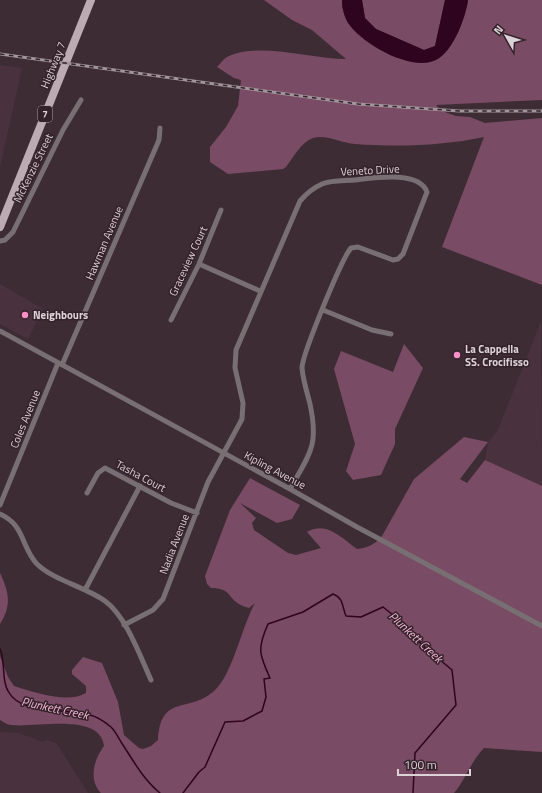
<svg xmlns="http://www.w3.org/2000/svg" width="542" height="793" font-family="'Titillium Web',sans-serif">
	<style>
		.built { fill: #49323e }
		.green { fill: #7a4b64 }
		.water { fill: #2e041e }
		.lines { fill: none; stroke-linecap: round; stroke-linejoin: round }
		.stream { stroke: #2e041e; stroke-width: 1.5 }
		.street { stroke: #786f73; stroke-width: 5 }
		.primary { stroke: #bdabb3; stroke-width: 8 }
		.rail-casing { stroke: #a2959b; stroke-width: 3 }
		.rail { stroke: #33222a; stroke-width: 1.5; stroke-dasharray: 4.5; stroke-linecap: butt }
		.poi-dot { fill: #fa8fc8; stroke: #33222a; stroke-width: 1.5 }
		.labels { text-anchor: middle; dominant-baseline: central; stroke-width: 3; stroke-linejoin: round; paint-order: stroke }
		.shield { fill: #33222a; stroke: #aa9da3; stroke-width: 1 }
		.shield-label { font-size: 10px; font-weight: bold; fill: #ddd2d7 }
		.street-label { font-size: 11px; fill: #ddd2d7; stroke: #33222a }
		.poi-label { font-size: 11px; font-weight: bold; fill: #ddd2d7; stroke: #33222a; text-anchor: start }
		.water-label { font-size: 12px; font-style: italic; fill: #f8b8d8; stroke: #33222a }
	</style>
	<rect width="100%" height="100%" fill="#3d2c34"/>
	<path class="built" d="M0 65 22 68 0 167Z
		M0 284 43 309 28 339 0 324Z
		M541 321 542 486 541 487 485 460 488 442 498 430Z
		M0 732 19 733 43 742 48 740 57 744 88 793H0Z"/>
	<path class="green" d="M264 0H342V7L348 23 427 63 467 6 468 0H542V100L436 105 442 111 456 116 470 117 485 123 542 118V285L442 247 484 137C442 146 397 147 355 144 341 143 326 134 313 138 301 142 293 158 286 167L283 169 228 174 210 162V147L226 127 238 106 241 80 234 78 217 67C221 63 224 58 229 56 259 42 312 59 346 59L312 30 292 20Z
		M362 0H445L435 46 424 50 376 29 365 18Z
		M404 344 423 368 395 429V444L381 475 353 480 346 471 355 444 334 369 341 351 393 372Z
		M464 437 488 442 460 479 467 483 485 460 542 486V752L484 748C471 761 466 779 454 793H101C88 780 94 759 104 746 100 712 36 728 12 725 7 725 4 722 0 720V656L8 677 14 686C33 692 68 704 86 693V686L72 674V670L83 657 102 663 118 702 124 735 139 748 143 749 151 746 158 740C161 693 188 714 214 691 232 676 242 626 255 603L249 608C246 607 242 606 239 604 228 598 231 588 211 588L207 584 205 576 230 510 250 478 300 505 292 519 277 523 240 503 256 518 252 523 254 530 288 553 296 555 321 548 307 532C327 521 340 537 357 549 367 548 376 544 382 536L414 479Z
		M0 573C9 592 12 605 0 624Z"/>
	<path class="water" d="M342 0H362L365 18 376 29 424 50 435 46 445 0H468C466 17 453 52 436 60 411 72 362 44 348 23 344 17 342 7 342 0Z"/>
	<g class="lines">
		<path class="stream" d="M0 649C6 663 1 679 8 691 22 717 66 707 90 715 98 717 105 722 111 727 116 732 119 739 123 745 134 762 144 780 160 793
			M183 793 199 772 205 767 225 722 243 721 262 711 266 697 264 679 270 678C259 654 257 649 268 624L303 612 333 594C344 598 342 607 346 616L361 617 383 607 398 619 406 631 452 670 456 705 415 753 413 793"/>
		<path class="street" d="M0 241 5 240 13 232 63 130 81 100
			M199 264 260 291
			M323 310 372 330 391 334
			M171 320 199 264 221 210
			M0 331 290 489 357 527 542 626
			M62 365 159 140 160 128
			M87 493 98 473 105 468 171 503 197 513
			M0 505 58 363
			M0 514C25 525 21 547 37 564 53 580 86 587 105 601 126 616 140 656 151 680
			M85 590 140 486
			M124 625 153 610 163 599 208 482 242 419 243 403 235 368 236 350 300 201C306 194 313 188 322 184 332 180 344 181 355 180 373 178 419 170 427 192L403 254 398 259 393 260 358 247 351 248C342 258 302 355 302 368 303 380 307 392 310 404 319 446 310 453 290 489"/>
		<path class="primary" d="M0 227 91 0"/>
		<defs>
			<path id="rail" d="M0 54 358 104 459 111H542"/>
		</defs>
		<use href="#rail" class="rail-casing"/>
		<use href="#rail" class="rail"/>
	</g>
	<g class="poi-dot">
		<circle cx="25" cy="315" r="4"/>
		<circle cx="457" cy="355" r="4"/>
	</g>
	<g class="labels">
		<rect class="shield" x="38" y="106" width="14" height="16" rx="3"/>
		<g class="shield-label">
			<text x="45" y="114">7</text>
		</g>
		<g class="street-label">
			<text transform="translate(53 65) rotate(-68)">Highway 7</text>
			<text transform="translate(33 168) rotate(-64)">McKenzie Street</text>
			<text transform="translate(370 170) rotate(-3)">Veneto Drive</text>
			<text transform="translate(104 243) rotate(-67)">Hawman Avenue</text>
			<text transform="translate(188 261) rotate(-65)">Graceview Court</text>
			<text transform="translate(25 419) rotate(-68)">Coles Avenue</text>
			<text transform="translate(275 470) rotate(28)">Kipling Avenue</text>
			<text transform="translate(141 476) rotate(28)">Tasha Court</text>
			<text transform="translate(174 544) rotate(-69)">Nadia Avenue</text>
		</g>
		<g class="poi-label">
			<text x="33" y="315">Neighbours</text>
			<text x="465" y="349">La Cappella<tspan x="465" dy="13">SS. Crocifisso</tspan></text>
		</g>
		<g class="water-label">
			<text transform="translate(416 637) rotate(43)">Plunkett Creek</text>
			<text transform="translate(55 708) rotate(12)">Plunkett Creek</text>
		</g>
	</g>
	<g transform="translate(506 36) rotate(309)" stroke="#33222a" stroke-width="3" paint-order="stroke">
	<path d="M0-3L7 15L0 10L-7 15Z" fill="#ddd2d7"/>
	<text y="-6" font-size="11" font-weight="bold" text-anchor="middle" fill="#ddd2d7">N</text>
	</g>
	<path d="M398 769v6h72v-6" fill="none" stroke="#ddd2d7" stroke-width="2"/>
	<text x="404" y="769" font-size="12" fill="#ddd2d7" stroke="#33222a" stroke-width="3" paint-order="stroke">100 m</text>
</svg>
